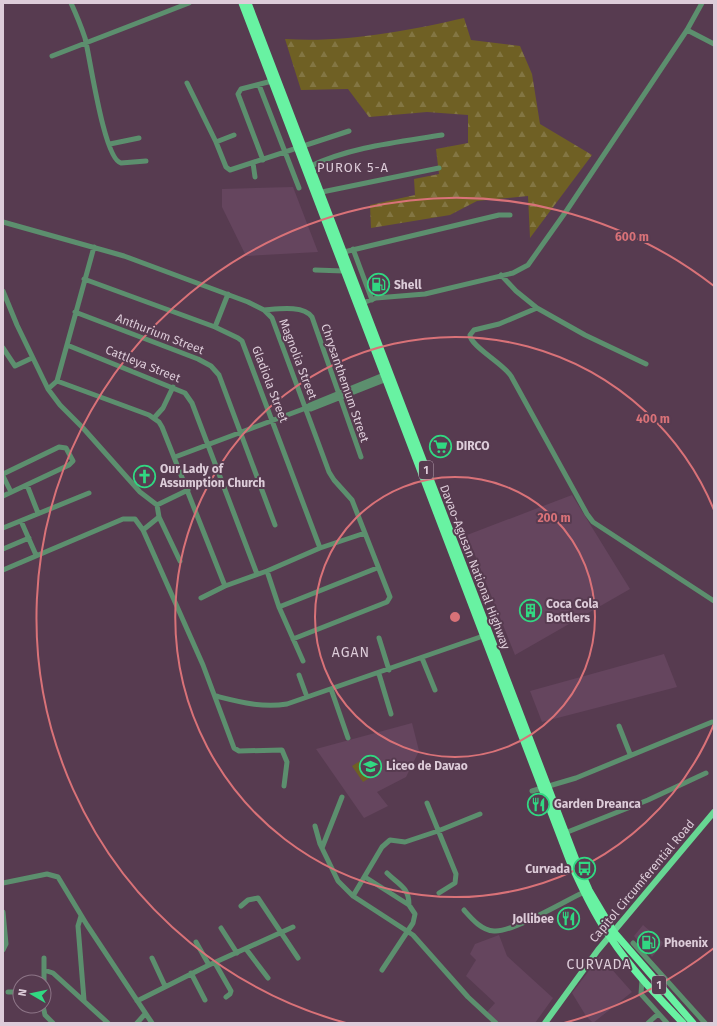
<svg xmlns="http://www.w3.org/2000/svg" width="717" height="1026" font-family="'Fira Sans',sans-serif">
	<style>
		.built { fill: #65455e }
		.forest { fill: url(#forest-firs) }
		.garden { fill: #6f6024 }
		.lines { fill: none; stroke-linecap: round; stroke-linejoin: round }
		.minor { stroke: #5c8f6e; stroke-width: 5 }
		.major { stroke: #67d793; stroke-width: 6 }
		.highway { stroke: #68f2a2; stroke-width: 7 }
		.ring { fill: none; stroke: #d97278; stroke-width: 2 }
		.labels { text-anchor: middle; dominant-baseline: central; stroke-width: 4; stroke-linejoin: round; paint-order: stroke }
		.shield { fill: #573b50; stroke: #b5a0b0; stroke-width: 1 }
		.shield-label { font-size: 11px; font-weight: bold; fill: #ddccd9 }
		.poi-label { font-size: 12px; font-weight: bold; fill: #ddccd9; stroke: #573b50; text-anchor: start }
		.street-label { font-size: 12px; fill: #ddccd9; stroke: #573b50 }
		.neighbourhood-label { font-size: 13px; letter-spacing: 1px; fill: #ddccd9; stroke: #573b50 }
		.quarter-label { font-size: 14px; letter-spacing: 1px; fill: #ddccd9; stroke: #573b50 }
		.centre { fill: #d97278; stroke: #573b50; stroke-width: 2 }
		.ring-label { font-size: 12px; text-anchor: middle; font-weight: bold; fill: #d97278; stroke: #573b50; stroke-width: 4; stroke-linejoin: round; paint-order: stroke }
	</style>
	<defs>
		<pattern id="forest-firs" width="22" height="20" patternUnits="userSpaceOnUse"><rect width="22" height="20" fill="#6f6024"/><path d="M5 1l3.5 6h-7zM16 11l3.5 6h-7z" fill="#837643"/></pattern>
	</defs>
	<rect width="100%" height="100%" fill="#573b50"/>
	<path class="built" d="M293 187 318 252 246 256 222 207V189Z
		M572 495 630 589 515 655 467 535Z
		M664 654 677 687 542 722 530 691Z
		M412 723 419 751 406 777 377 792 388 806 364 818 316 749Z
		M643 925 664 943 652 957 634 936Z
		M499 935 507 956 553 998 535 1023H498L487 1012 495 1003 466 976 476 960 470 954 475 944Z
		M600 956 632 992 593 1023 586 1016 572 993Z"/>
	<path class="forest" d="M464 18 471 40 520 46 532 74 540 124 592 155 530 238 528 196 477 201 450 215 371 228 370 205 415 195 414 179 439 174 436 149 468 143V115L427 112 369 117 348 89 301 90 285 39C343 43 408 31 464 18Z"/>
	<path class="garden" d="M360 761 371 777 363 782 352 766Z"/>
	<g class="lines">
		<path class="minor" d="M71 3C76 14 81 26 85 38 90 57 104 160 121 163L146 161
			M687 30 714 44
			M52 56 189 3
			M187 83 216 142 226 167 230 170 349 131
			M259 85 299 188
			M216 142 234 135
			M110 144 139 138
			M263 160 238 94 241 89 272 81
			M253 163 255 177
			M311 166C350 147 399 142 442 135
			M322 192 439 168
			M3 222 124 256 248 302 264 310 272 318 329 472 334 480 352 500 390 597 387 602 293 639
			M353 249 372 300
			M344 252 499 215H510
			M315 270 344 271
			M501 275 516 291 537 308
			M84 279 215 327 238 338 242 341 320 548
			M3 291 17 325 48 389 60 405 83 428 140 492 157 505 159 517 143 530
			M360 304 376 298 425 294 513 273 528 265 567 210 687 30 702 3
			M264 310C278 309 303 305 312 317L361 457
			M75 312 198 359 211 366 219 375 275 525
			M215 327 228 294
			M67 345 185 393 192 403 257 574
			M3 348 15 366 32 358
			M646 364 585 335 537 308 499 324 474 330 470 335C470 346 504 364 511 376L587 514 593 522 714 601
			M57 381 149 415 159 422 162 427 225 586
			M48 389 57 381 94 247
			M306 408 311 409 387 379
			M154 418 163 408 173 387
			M175 457 306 408 310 405 386 374
			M3 474 59 447 66 448 73 461 69 465 3 496
			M3 476 11 492
			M27 485 38 513
			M157 505 188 490
			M159 517 180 561
			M21 521 36 555
			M3 528 89 493
			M3 549 29 538
			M3 570 123 519H135L143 530 203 665 234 748 239 751 282 750 287 762 284 786
			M267 571 279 607 303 661
			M201 598 225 586 267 571 320 548 365 533
			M279 607 377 568
			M379 638 389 670
			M422 658 435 690
			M379 674 391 714
			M299 675 307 697
			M331 689 348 738
			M216 696C240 702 262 708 287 704L486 635
			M619 726 630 754
			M532 791 576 778 712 722
			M427 803 456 874 455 883 439 893
			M315 826 320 844 338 881 353 896 413 935 468 997 496 1023
			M565 833 648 800 706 773
			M322 848 342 797
			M387 873C399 885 409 887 409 905
			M365 877 409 905 415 914 413 923 382 970
			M3 883 47 874 58 877 87 925 152 1023
			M353 896 382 847 390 840 405 842 438 831 480 814
			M241 906 248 900 258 898 298 958
			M464 910C472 919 481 930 494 931 511 933 565 901 584 892
			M3 912 6 944 3 950
			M81 916 78 926 84 1000
			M221 928 237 953
			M196 942 209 965
			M633 943 705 1023
			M246 949 268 978
			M152 958 165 986
			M215 963 231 991 230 994 226 997
			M44 970 53 973 108 1023
			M191 973 205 1000
			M642 980 641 994 667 1023
			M44 982V958
			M8 992H20
			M137 1001 209 965 293 927
			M43 1006 45 1015 53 1023
			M137 1023 145 1014
			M648 1023 658 1014"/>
		<path class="major" d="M545 1023 598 950 714 812"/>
		<path class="highway" d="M242 3 570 862C582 888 594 914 610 937 631 969 657 996 683 1023
			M248 3 576 860 589 890 614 932 693 1023"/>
	</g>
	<g class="ring">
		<circle cx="455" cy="617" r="140"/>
		<path d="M714 724A280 280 0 1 1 714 510"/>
		<path d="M714 948A420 420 0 0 1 564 1023M346 1023A420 420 0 1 1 714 286"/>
	</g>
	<defs>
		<symbol id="fuel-ring" viewBox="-11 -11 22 22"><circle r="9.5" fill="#573b50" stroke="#31d882" stroke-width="1.5"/><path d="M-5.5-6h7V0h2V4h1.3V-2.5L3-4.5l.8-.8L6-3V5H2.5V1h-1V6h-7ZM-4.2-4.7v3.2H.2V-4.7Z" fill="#31d882"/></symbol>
		<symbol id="supermarket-ring" viewBox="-11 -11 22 22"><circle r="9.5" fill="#573b50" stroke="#31d882" stroke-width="1.5"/><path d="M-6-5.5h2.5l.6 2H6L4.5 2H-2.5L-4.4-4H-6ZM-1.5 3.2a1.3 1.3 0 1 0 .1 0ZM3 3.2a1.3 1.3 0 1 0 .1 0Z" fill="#31d882"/></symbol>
		<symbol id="church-ring" viewBox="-11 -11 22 22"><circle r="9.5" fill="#573b50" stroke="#31d882" stroke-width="1.5"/><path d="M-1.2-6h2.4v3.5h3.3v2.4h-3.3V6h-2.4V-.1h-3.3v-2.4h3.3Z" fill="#31d882"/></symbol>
		<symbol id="building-ring" viewBox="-11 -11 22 22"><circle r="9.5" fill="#573b50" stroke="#31d882" stroke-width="1.5"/><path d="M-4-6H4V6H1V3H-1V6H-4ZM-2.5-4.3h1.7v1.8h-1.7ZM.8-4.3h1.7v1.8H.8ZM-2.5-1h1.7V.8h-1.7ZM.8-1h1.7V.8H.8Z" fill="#31d882"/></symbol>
		<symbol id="school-ring" viewBox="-11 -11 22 22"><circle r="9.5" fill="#573b50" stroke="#31d882" stroke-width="1.5"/><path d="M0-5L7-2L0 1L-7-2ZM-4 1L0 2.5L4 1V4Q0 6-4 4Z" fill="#31d882"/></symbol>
		<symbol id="restaurant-ring" viewBox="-11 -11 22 22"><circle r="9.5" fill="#573b50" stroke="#31d882" stroke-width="1.5"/><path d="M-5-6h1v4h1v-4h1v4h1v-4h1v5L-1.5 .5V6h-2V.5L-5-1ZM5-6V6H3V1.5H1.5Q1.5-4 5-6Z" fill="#31d882"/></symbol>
		<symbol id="bus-ring" viewBox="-11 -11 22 22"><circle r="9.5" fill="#573b50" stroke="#31d882" stroke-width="1.5"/><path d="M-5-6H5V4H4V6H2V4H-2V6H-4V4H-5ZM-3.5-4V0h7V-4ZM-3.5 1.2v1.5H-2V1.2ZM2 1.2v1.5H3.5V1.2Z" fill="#31d882"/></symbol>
	</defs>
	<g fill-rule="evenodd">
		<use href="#fuel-ring" x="366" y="272" width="25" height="25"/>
		<use href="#supermarket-ring" x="428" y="434" width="25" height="25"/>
		<use href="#church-ring" x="132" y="464" width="25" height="25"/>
		<use href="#building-ring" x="518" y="598" width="25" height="25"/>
		<use href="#school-ring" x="358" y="754" width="25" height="25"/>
		<use href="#restaurant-ring" x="526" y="792" width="25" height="25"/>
		<use href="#bus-ring" x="572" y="856" width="25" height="25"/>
		<use href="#restaurant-ring" x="556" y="906" width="25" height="25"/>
		<use href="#fuel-ring" x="636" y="930" width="25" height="25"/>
	</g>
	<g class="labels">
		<g class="shield">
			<rect x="419" y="461" width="14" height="18" rx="3"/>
			<rect x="652" y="976" width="14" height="18" rx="3"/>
		</g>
		<g class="shield-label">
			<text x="426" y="470">1</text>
			<text x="659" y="985">1</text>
		</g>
		<g class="poi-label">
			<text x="394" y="285">Shell</text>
			<text x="456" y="446">DIRCO</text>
			<text x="160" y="469">Our Lady of<tspan x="160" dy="14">Assumption Church</tspan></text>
			<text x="546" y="604">Coca Cola<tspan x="546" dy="14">Bottlers</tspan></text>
			<text x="386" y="766">Liceo de Davao</text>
			<text x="554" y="804">Garden Dreanca</text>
			<text x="570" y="869" text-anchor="end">Curvada</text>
			<text x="554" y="919" text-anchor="end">Jollibee</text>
			<text x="664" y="943">Phoenix</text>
		</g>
		<g class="street-label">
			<text transform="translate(160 334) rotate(21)">Anthurium Street</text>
			<text transform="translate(298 359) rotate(69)">Magnolia Street</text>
			<text transform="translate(143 364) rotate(22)">Cattleya Street</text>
			<text transform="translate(345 383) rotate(71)">Chrysanthemum Street</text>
			<text transform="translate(270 384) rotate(69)">Gladiola Street</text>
			<text transform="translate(475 567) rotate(69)">Davao-Agusan National Highway</text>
			<text transform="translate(642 881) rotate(-50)">Capitol Circumferential Road</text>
		</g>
		<g class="neighbourhood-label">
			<text x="353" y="167">PUROK 5-A</text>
		</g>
		<g class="quarter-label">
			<text x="351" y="652">AGAN</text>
			<text x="599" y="964">CURVADA</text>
		</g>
	</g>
	<circle cx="455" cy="617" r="6" class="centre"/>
	<g class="ring-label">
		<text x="632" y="241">600 m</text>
		<text x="653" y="423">400 m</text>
		<text x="554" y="522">200 m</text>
	</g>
	<rect width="717" height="1026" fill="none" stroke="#ddccd9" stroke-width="8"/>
	<g transform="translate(32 994) rotate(279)"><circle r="19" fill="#573b50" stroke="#8d7587"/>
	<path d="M0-3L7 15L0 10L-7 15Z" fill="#31d882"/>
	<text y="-6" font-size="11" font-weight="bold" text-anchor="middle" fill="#ddccd9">N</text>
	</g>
</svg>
